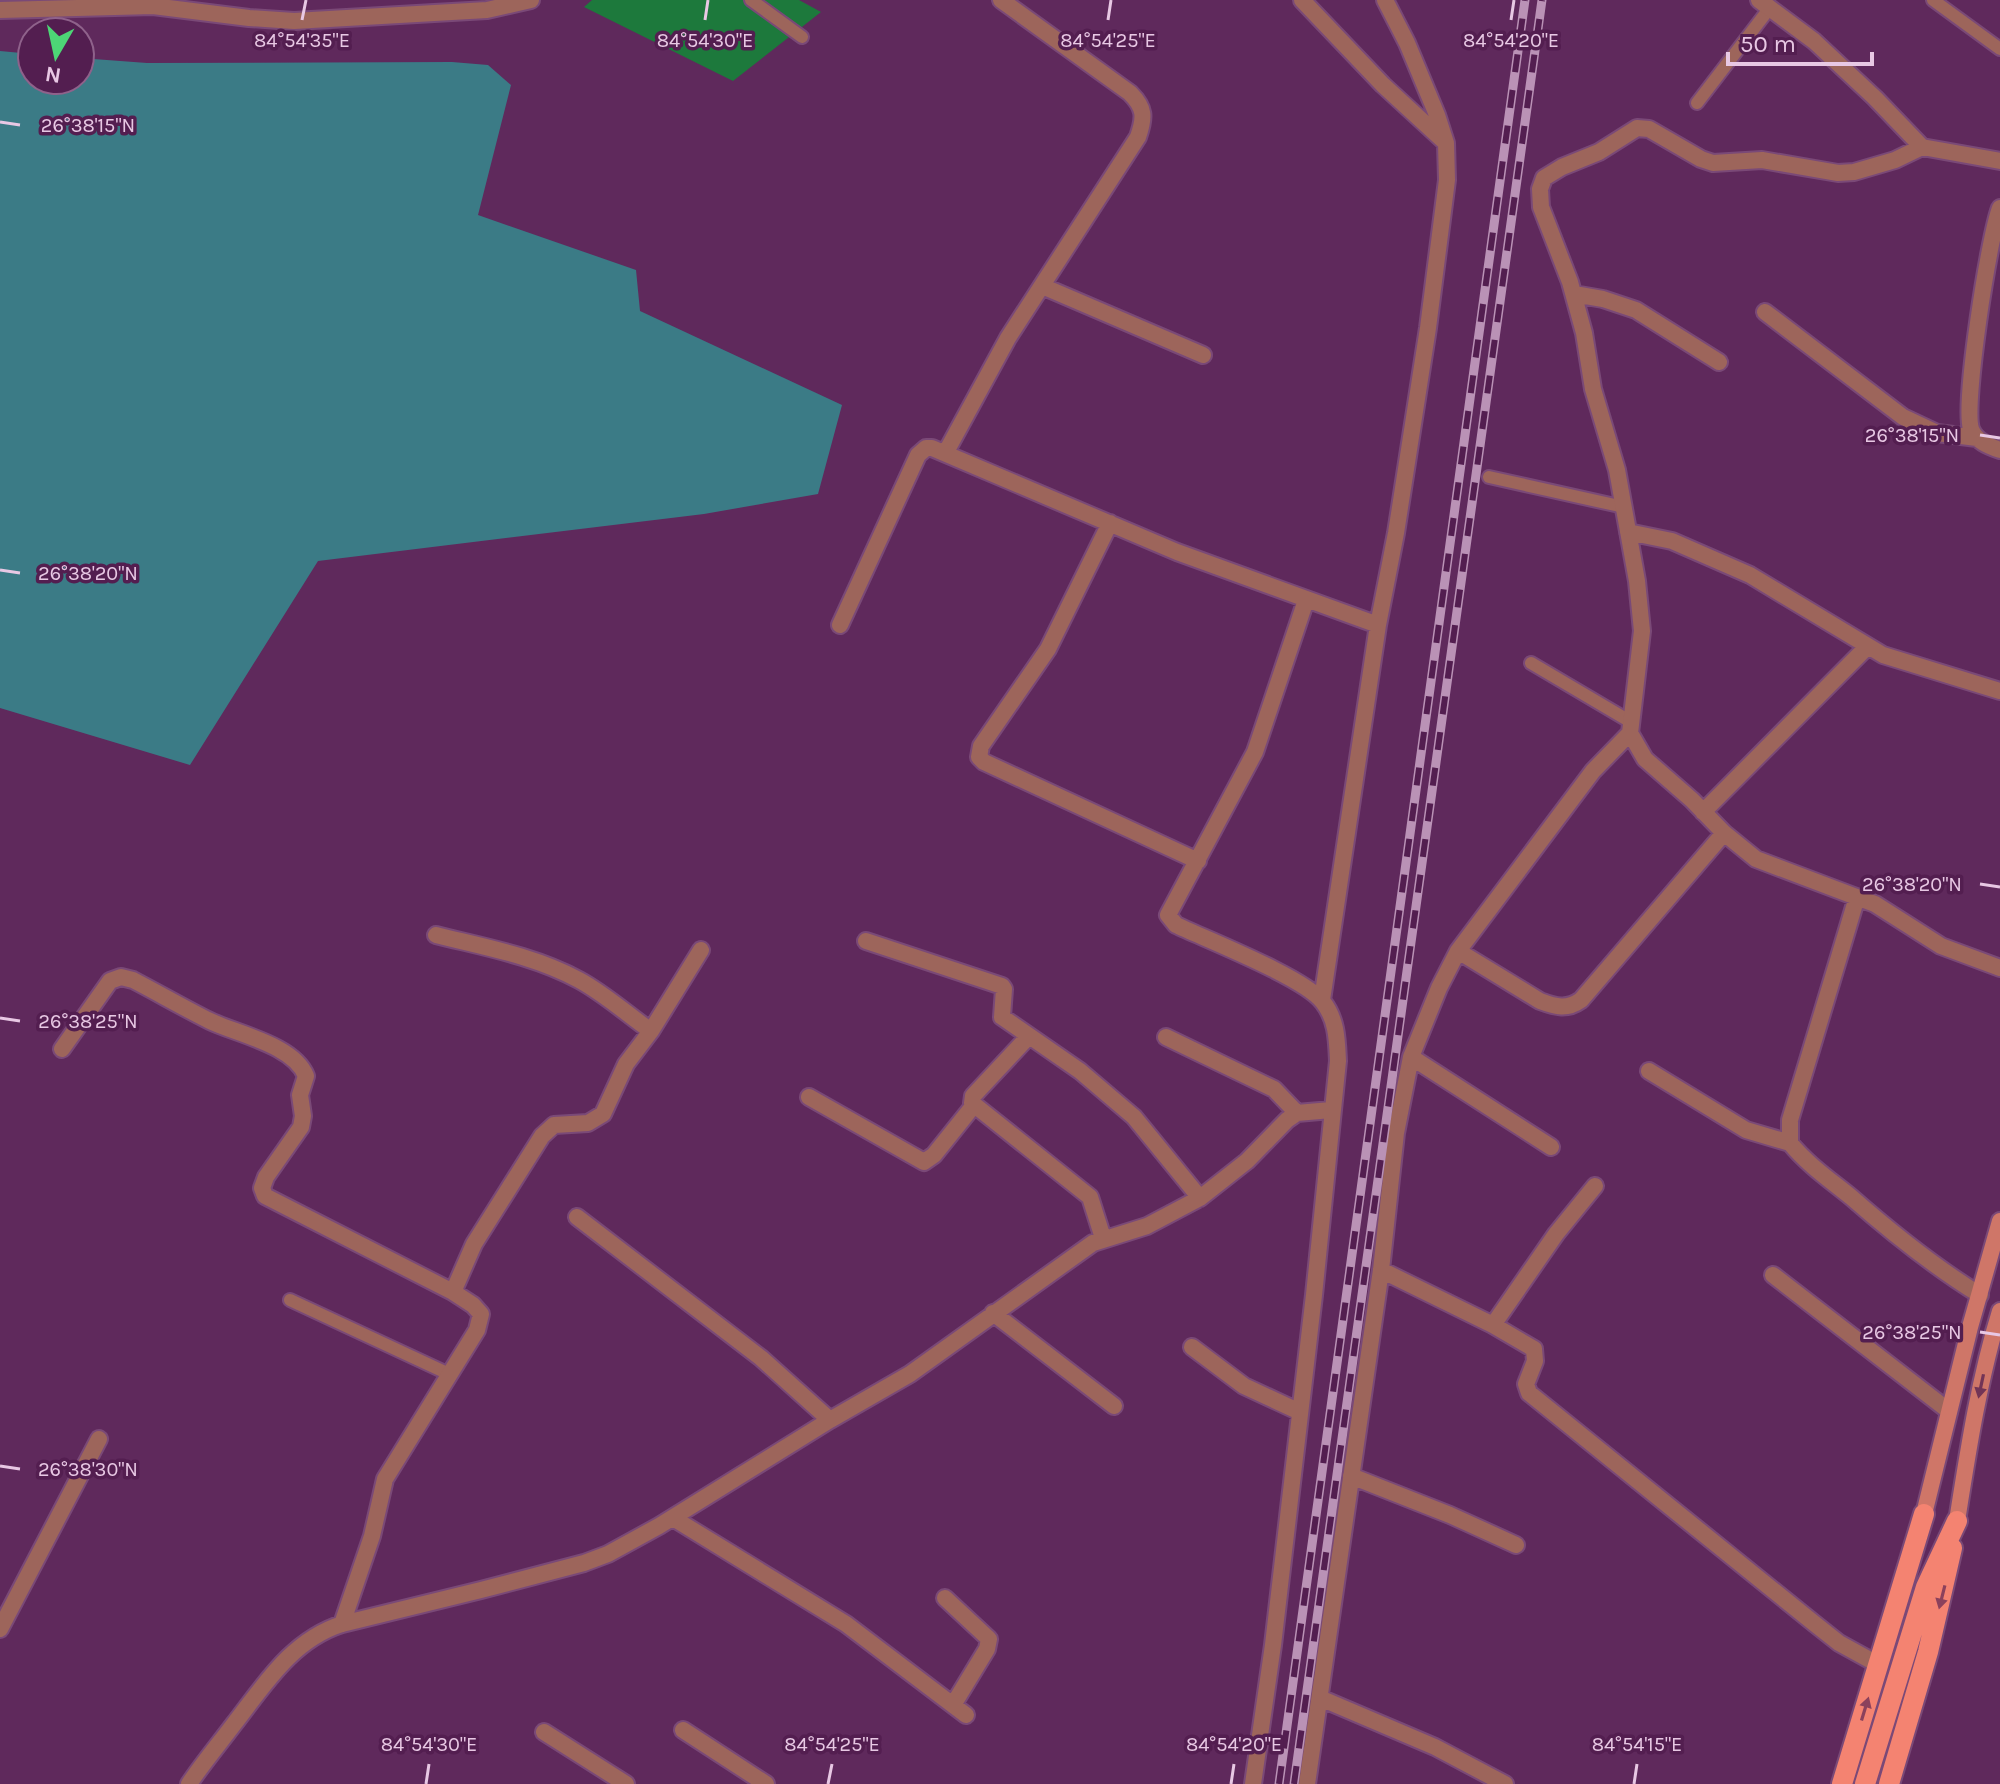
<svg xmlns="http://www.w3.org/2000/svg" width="2000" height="1784" font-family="Karla,sans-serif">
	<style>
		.green { fill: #1d793c }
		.water { fill: #3b7b86 }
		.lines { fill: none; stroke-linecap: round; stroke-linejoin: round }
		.service-casing { stroke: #7a4977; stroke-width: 16 }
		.minor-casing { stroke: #7a4977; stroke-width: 20 }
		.secondary-casing { stroke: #7a4977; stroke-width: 20 }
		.primary-casing { stroke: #7a4977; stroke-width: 24 }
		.service { stroke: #9d655b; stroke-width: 12 }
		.minor { stroke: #9d655b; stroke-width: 16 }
		.secondary { stroke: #cf7668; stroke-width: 16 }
		.primary { stroke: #f48371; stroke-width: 20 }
		.rail-casing { stroke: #ba92b6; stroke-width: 9 }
		.rail { stroke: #531e50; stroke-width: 6; stroke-dasharray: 18; stroke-linecap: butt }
		.oneway { fill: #723456 }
		.oneway2 { fill: #8b415c }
		.ticks { fill: none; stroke: #e8c8e4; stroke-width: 3 }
		.ticks-label { font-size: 20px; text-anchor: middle; fill: #e8c8e4; stroke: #531e50; stroke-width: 7; stroke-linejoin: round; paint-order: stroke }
	</style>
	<rect width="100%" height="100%" fill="#5f295c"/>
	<path class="green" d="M592 0H799L821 12 733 81 584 7Z"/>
	<path class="water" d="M0 51 32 54V80H80V58L147 63 452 62 488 65 511 85 478 215 636 270 640 311 842 405 818 494 704 514 318 561 190 765 0 708Z"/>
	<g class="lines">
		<defs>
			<path id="service" d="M751 0 802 37
				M1933 0 2000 49
				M1697 103 1769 9
				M1489 477 1624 507
				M1531 663 1631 722
				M290 1300 449 1374"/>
			<path id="minor" d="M1302 0 1383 85 1445 142
				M1759 0 1814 41 1875 98 1922 147 2000 161
				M0 10 153 6 249 18 294 21 487 10 531 0
				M1922 147 1895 160 1854 172 1838 173 1762 160 1713 163 1701 159 1649 129 1637 128 1599 152 1562 167 1544 178 1540 189 1541 207 1570 282 1584 333 1593 389 1617 470 1637 581 1642 631 1630 733 1645 759 1692 800 1724 833 1756 859 1875 904 1941 946 2000 968
				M2000 208C1989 237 1963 404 1971 429 1976 441 1988 446 2000 450
				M1042 286 1203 355
				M1574 294 1603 299 1636 310 1719 362
				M1765 312 1903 417 1937 433 1977 438
				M946 452 1008 338 1138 137C1145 117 1145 108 1130 93L1001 0
				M1110 523 1048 649 981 746 979 757 984 762 1198 861
				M1628 532 1672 541 1750 575 1883 655 2000 691
				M840 625 918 455 926 448H932L1177 552 1378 625
				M1703 812 1867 647
				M1857 897 1790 1120V1143C1807 1164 1830 1180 1851 1197 1892 1233 1933 1266 1980 1295
				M436 935C484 947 535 956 579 980 605 994 628 1015 651 1031
				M866 941 1002 986 1004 989 1002 1017 1080 1071 1134 1117 1200 1198
				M1458 951 1540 1001C1556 1007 1567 1010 1581 1000L1724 833
				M1322 1000 1378 625 1396 533 1428 328 1447 180 1446 143 1437 115 1407 43 1385 0
				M1029 1036 973 1096 972 1103 1090 1197 1103 1238
				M1166 1037 1274 1089 1297 1113
				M62 1049 110 981 121 977 133 980C158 993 184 1008 210 1021 237 1034 294 1045 306 1076L300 1095 303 1116 301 1127 266 1177 262 1188 265 1196 453 1292 473 1305 481 1314 477 1330 385 1479 372 1536 342 1624
				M1411 1057 1551 1147
				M1649 1071 1746 1130 1790 1143
				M809 1097 924 1162 934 1155 974 1105
				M577 1217 761 1358 830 1420
				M1381 1270 1493 1325 1534 1349 1535 1361 1526 1384 1529 1393 1815 1624 1839 1643 1879 1665
				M1773 1275 1949 1411
				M453 1292 474 1244 542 1136 554 1125 588 1123 603 1114 626 1064 651 1031 701 950
				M993 1313 1114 1406
				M1493 1325 1556 1234 1595 1186
				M1192 1347 1244 1386 1300 1412
				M1351 1476 1450 1515 1516 1545
				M673 1518 846 1624 966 1715
				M945 1598 989 1639 987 1649 953 1705
				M0 1629 99 1439
				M1320 1698 1435 1747 1505 1784
				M683 1730 766 1784
				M544 1732 626 1784
				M189 1784C203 1763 219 1744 234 1724 265 1684 292 1640 342 1624L481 1590 584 1563 608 1554 659 1526 830 1420 910 1374 1093 1243 1147 1226 1200 1198 1247 1161 1287 1120 1297 1113 1331 1110
				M1253 1784 1273 1645 1314 1295 1338 1061C1337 1040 1337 1020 1323 1002 1305 978 1208 940 1176 925L1168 915 1255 752 1306 600
				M1307 1784 1381 1270 1396 1133 1411 1057 1439 988 1458 951 1593 771 1630 733"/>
			<path id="secondary" d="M1924 1514 1970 1327 2000 1221
				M1957 1521C1968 1451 1979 1379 2000 1311"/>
			<path id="primary" d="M1842 1784 1924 1514
				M1865 1784 1926 1587 1957 1521
				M1889 1784 1928 1652 1952 1548"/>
		</defs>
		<use href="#service" class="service-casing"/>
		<use href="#minor" class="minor-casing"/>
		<use href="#secondary" class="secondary-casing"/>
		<use href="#primary" class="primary-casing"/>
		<use href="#service" class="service"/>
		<use href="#minor" class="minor"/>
		<use href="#secondary" class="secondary"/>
		<use href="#primary" class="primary"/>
		<defs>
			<path id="rail" d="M1279 1784 1525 0
				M1294 1784 1542 0"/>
		</defs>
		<use href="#rail" class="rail-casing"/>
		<use href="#rail" class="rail"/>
	</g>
	<defs><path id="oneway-solid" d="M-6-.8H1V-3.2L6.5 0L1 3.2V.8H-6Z" transform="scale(2)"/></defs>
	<use class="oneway" href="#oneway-solid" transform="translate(1981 1386) rotate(102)"/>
	<g class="oneway2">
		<use href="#oneway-solid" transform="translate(1942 1597) rotate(104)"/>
		<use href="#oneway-solid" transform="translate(1865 1709) rotate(-73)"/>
	</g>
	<path class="ticks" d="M302 20 306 0M705 20 708 0M1108 20 1111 0M1511 20 1514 0M0 122 20 125M1980 435 2000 438M0 570 20 573M1980 884 2000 887M0 1018 20 1021M1980 1332 2000 1335M0 1466 20 1469M426 1784 429 1764M828 1784 832 1764M1231 1784 1234 1764M1634 1784 1637 1764"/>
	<g class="ticks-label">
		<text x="302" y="47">84°54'35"E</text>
		<text x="705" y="47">84°54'30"E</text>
		<text x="1108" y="47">84°54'25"E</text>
		<text x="1511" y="47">84°54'20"E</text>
		<text x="88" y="132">26°38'15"N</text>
		<text x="1912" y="442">26°38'15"N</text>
		<text x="88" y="580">26°38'20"N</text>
		<text x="1912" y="891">26°38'20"N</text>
		<text x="88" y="1028">26°38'25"N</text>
		<text x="1912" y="1339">26°38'25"N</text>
		<text x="88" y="1476">26°38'30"N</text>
		<text x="429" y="1751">84°54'30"E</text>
		<text x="832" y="1751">84°54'25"E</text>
		<text x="1234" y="1751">84°54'20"E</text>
		<text x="1637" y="1751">84°54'15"E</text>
	</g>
	<g transform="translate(56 56) rotate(189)"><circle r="38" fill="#531e50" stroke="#8f628b" stroke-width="2"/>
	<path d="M0-6L14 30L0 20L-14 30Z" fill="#4dd676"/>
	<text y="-12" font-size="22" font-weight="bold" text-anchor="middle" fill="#e8c8e4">N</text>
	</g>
	<path d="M1728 52v12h144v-12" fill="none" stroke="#e8c8e4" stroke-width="4"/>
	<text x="1740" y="52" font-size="24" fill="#e8c8e4" stroke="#531e50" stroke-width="6" paint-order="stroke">50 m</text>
</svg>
